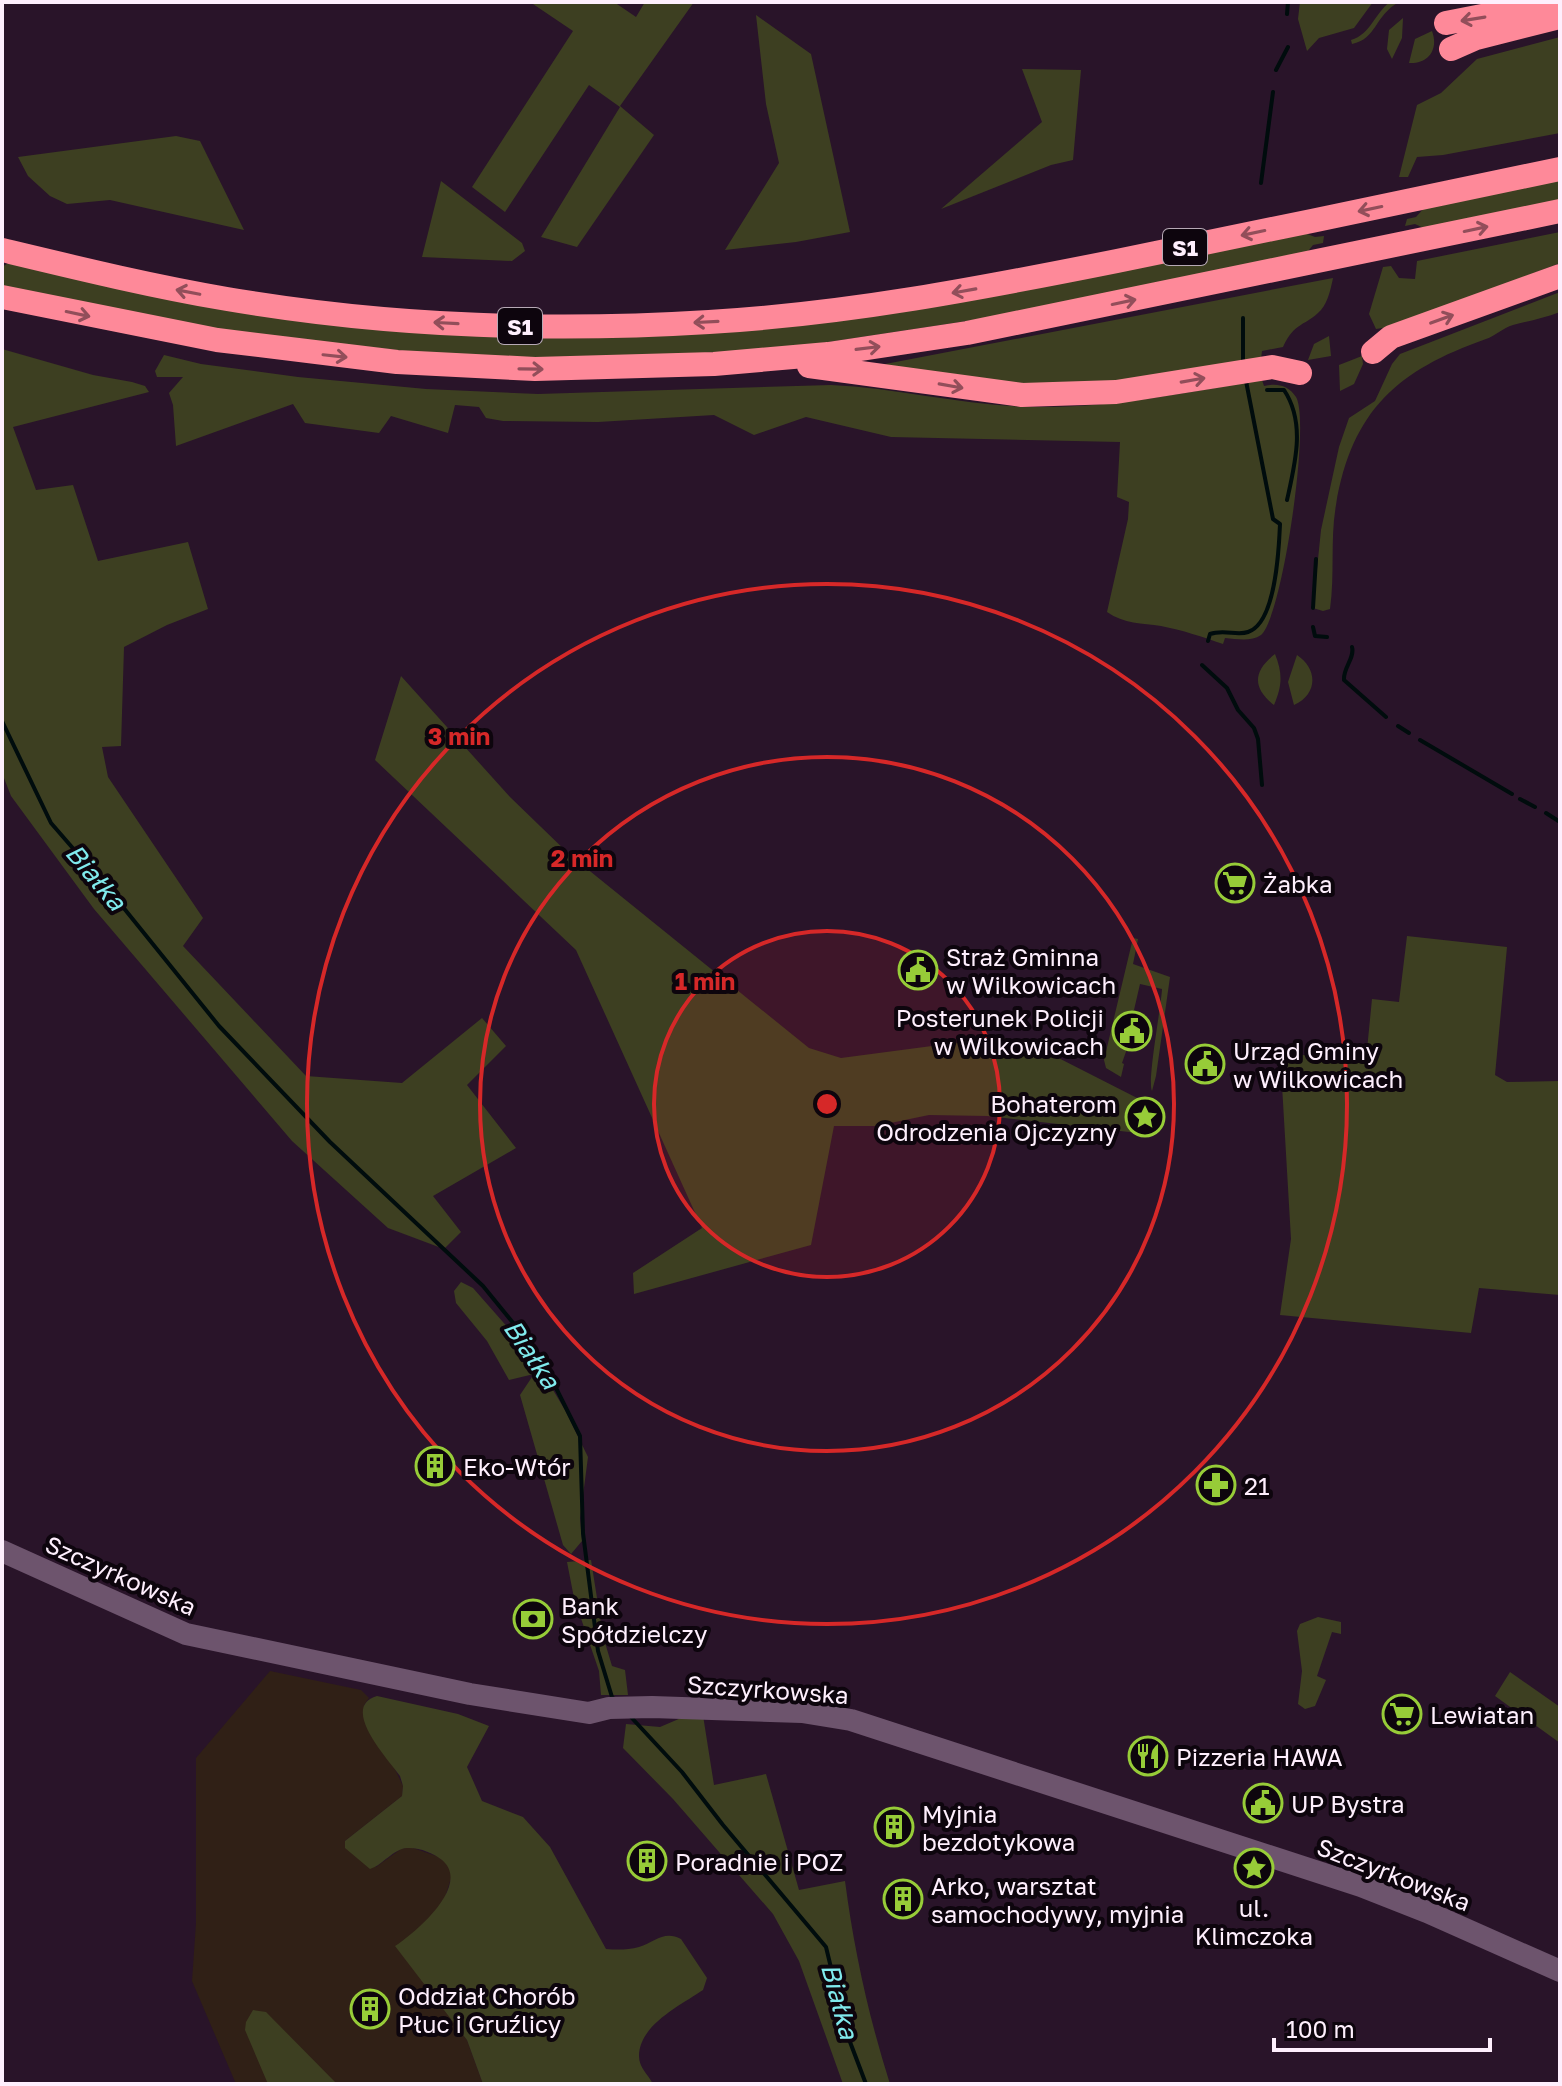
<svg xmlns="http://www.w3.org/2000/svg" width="1562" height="2086" font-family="'Golos Text',sans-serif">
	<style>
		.medical { fill: #302016 }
		.green { fill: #3d3f21 }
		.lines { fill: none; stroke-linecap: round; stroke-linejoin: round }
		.stream { stroke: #000c0d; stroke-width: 4 }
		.secondary { stroke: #6d546d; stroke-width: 22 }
		.motorway { stroke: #fe8999; stroke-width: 24 }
		.oneway { stroke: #924e5a }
		.ring { fill: none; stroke: #d62828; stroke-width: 4 }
		.labels { text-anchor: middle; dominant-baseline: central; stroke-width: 8; stroke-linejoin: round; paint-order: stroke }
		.shield { fill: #0d050d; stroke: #b6a9b5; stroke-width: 2 }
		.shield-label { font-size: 22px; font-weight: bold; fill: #feeffd }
		.poi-label { font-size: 24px; fill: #feeffd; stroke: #0d050d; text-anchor: start }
		.street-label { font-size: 24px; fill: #feeffd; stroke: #0d050d }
		.water-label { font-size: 26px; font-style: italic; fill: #80eaed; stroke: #0d050d }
		.centre { fill: #d62828; stroke: #0d050d; stroke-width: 4 }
		.ring-label { font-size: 24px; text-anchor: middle; font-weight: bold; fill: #d62828; stroke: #0d050d; stroke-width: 8; stroke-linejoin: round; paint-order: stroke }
	</style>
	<rect width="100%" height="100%" fill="#291429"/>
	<path class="medical" d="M270 1671 361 1690 369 1698 364 1705 403 1786 402 1796 345 1841 376 1867 401 1849 410 1847 439 1857 448 1865 452 1875 445 1897 441 2005 467 2040 483 2084H236L192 1981 196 1923V1758Z"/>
	<path class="green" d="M530 2H614L636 17 645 2H694L620 106 654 135 577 247 541 237 620 107 589 85 505 212 472 187 573 31Z
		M1300 2H1373L1354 28 1319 38 1307 51 1298 19Z
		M1390 2H1399C1374 16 1377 39 1352 44L1351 40C1371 34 1374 14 1390 2Z
		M756 15 811 54 850 232 796 242 725 250 779 163 766 104Z
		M1403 18 1402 38 1392 59 1387 49 1389 30Z
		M1432 31C1439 50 1428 64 1409 63L1415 39Z
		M1560 37V133L1443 155 1417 157 1408 177H1399L1417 105 1441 93 1477 59Z
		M1022 69 1081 70 1073 160 1051 165 941 209 1042 122Z
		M176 136 200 141 244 230 110 200 67 204 50 196 28 176 18 157Z
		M1560 178V202L1428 230 1415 224 1405 226 1407 219 1416 217 1425 207Z
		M441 181 522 243 525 251 512 261 422 257Z
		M1302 232 1315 237 1324 236 1323 243 1313 245 1305 255 1026 312 789 348 598 359 452 356 228 332 8 289 2 283V267L10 262 597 336Z
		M1560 232V263L1395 326 1376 329 1369 314 1383 267 1391 266 1399 278 1415 279 1417 261Z
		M1333 278C1331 288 1328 302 1321 310 1306 326 1294 322 1283 347L1262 351 1261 359 1118 384 1037 387 880 365Z
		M1560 292V312C1544 318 1529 321 1513 325 1503 328 1495 336 1486 339 1398 370 1352 410 1336 505 1330 539 1335 574 1330 609L1323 611 1313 608 1321 530 1339 447 1349 418 1375 401 1392 364 1400 354Z
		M1329 336 1331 356 1308 360 1314 344Z
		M2 349 93 375 132 382 145 386 149 392 13 427 36 490 73 485 98 561 188 542 208 609 167 625 124 647 121 746 102 747 108 777 203 918 183 946 306 1076 402 1083 482 1018 506 1046 467 1085 516 1148 433 1196 461 1232 444 1249 388 1228 292 1141 94 909 11 796 2 773Z
		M164 355 201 364 298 377 426 389 538 394 831 385C900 388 969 407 1038 407 1113 408 1187 392 1262 380L1264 386C1277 383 1288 385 1296 397 1311 422 1282 618 1261 635 1251 642 1237 639 1225 638L1223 644C1203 637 1182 630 1161 626 1142 623 1124 624 1107 612L1128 519 1129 502 1117 497 1120 442 891 437 806 417 754 435 714 415 598 422 503 421 486 418 479 407 455 405 448 433 391 416 379 433 305 423 293 404 176 446 173 405 169 393 183 377H157L155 371Z
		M1362 356 1363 364 1354 384 1340 391 1339 365Z
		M1275 654C1283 674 1282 686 1274 705 1252 688 1253 671 1275 654Z
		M1297 655C1318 669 1318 694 1294 705L1288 682Z
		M401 676 510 797 570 855 809 1048 841 1058 1000 1037 1033 1045 1145 1102 1138 1133 987 1116 929 1115 876 1126H834L811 1245 634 1294 633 1273 702 1228 576 950 375 760Z
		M1407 936 1507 947 1495 1075 1507 1082 1560 1081V1295L1479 1288 1471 1333 1280 1315 1291 1239 1280 1051 1339 1061 1366 1060 1372 999 1399 1002Z
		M1133 938 1138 939 1133 964 1170 977 1156 1076 1152 1091C1147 1081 1161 1008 1162 989L1140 984 1134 1010 1145 1014V1018L1125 1014 1118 1043 1128 1046 1122 1063 1124 1064 1121 1077 1106 1068 1104 1060Z
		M461 1282 473 1288 532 1355 565 1410 588 1457 580 1518 582 1541 571 1554 563 1545 520 1395 534 1374 509 1380 487 1341 456 1303 454 1291Z
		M591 1560 603 1636 612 1666 625 1670 628 1695H601L599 1671 574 1598 567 1562Z
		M1318 1617 1341 1622V1634L1332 1632 1317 1676 1326 1680 1315 1706 1305 1709 1298 1704 1302 1671 1297 1631 1300 1624Z
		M1510 1672 1560 1707V1743L1495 1696Z
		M377 1696 458 1714 489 1726 467 1767 482 1801 523 1817 550 1847 606 1949C617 1950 628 1950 639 1947 655 1942 664 1930 681 1939L707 1978 703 1990C681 2005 639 2025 639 2056 639 2068 648 2074 653 2084H483L467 2040 395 1946C415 1933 472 1885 442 1860 434 1853 418 1847 407 1848 393 1849 383 1865 370 1869L345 1848V1841L402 1796 403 1786 400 1776C388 1759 339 1707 377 1696Z
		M702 1709 714 1785 766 1774 799 1890 845 1881C854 1950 869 2018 890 2084H843L799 1961 773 1914 673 1799 623 1748 626 1724 660 1727Z
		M253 2010 266 2012 337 2084H268L245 2030 246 2022Z"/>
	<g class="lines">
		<path class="stream" d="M1287 14 1288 2
			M1276 70 1288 47
			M1261 183 1273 92
			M1243 318V362
			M1267 390H1284C1306 423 1295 464 1287 500
			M1313 608 1316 559
			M1313 627 1315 636 1327 637
			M1208 641 1210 634C1224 629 1237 636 1248 632 1276 623 1279 548 1280 524L1273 519 1246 381
			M1352 647C1355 658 1343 668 1344 680L1386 717
			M1202 665 1227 688 1238 710 1254 728 1258 739 1262 785
			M2 721 51 823 110 891 219 1026 330 1142 483 1286 540 1356 580 1436 583 1533 598 1651 612 1697 616 1701
			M1398 726 1409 733
			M1420 740 1512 794
			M1520 799 1535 807
			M1546 813 1560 822
			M630 1716 682 1772 723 1825 826 1947 847 2034 866 2084"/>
		<path class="secondary" d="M2 1551 186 1634 470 1694 589 1713 609 1708 652 1707 802 1712 851 1720 1361 1886 1427 1912 1560 1971"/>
		<path class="motorway" d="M1446 23 1554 2
			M1451 49 1476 38 1560 17
			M2 250C77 268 151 286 227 299 385 326 549 332 709 322 847 314 982 288 1117 261 1265 231 1412 200 1560 169
			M2 297 217 340 397 362 535 369 714 364 828 354 967 333 1560 211
			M1373 352 1391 337 1560 276
			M809 366 1022 395 1116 392 1272 367 1300 373"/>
	</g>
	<defs><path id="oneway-shaft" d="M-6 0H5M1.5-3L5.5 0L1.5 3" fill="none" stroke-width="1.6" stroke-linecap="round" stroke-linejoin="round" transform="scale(2)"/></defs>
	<g class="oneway">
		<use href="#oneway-shaft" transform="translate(1473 19) rotate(171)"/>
		<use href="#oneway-shaft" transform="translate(1370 209) rotate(168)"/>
		<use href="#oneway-shaft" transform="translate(1476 229) rotate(-12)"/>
		<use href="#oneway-shaft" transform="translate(1253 233) rotate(168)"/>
		<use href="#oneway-shaft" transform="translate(964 291) rotate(170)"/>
		<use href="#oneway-shaft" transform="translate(188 292) rotate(-169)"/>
		<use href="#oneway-shaft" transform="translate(1124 302) rotate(-12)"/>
		<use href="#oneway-shaft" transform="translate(78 314) rotate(12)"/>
		<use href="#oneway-shaft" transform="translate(1442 319) rotate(-20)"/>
		<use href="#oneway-shaft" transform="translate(706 322) rotate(177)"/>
		<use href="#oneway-shaft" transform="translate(446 323) rotate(-177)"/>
		<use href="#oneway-shaft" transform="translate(868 348) rotate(-7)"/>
		<use href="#oneway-shaft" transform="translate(335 356) rotate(6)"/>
		<use href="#oneway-shaft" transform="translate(531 369) rotate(1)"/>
		<use href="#oneway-shaft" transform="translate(1193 380) rotate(-10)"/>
		<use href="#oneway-shaft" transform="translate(951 386) rotate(10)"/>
	</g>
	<circle cx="827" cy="1104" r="173" fill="#d62828" fill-opacity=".12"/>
	<g class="ring">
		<circle cx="827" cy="1104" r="173"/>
		<circle cx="827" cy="1104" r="347"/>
		<circle cx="827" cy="1104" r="520"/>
	</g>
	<defs>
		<symbol id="supermarket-ring" viewBox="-11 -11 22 22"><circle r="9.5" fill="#0d050d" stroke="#97cc38" stroke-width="1.5"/><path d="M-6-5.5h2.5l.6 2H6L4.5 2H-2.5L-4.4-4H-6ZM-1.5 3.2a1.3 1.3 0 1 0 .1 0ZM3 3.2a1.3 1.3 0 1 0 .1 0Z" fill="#97cc38"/></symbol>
		<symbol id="civic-ring" viewBox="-11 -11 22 22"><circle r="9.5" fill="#0d050d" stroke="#97cc38" stroke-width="1.5"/><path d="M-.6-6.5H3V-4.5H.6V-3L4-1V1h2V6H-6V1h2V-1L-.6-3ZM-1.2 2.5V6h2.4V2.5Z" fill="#97cc38"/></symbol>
		<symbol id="sight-ring" viewBox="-11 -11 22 22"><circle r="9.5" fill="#0d050d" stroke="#97cc38" stroke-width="1.5"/><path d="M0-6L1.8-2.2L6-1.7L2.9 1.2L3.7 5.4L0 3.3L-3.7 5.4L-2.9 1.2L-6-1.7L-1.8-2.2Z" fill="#97cc38"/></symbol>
		<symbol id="building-ring" viewBox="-11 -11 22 22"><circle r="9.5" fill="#0d050d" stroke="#97cc38" stroke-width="1.5"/><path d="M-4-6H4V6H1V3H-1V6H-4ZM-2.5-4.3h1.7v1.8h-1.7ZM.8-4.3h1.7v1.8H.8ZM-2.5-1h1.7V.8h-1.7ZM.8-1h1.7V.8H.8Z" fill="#97cc38"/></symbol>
		<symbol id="pharmacy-ring" viewBox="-11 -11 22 22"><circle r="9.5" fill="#0d050d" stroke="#97cc38" stroke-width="1.5"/><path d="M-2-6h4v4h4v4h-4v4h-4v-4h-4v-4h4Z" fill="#97cc38"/></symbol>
		<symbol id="bank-ring" viewBox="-11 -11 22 22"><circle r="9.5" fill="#0d050d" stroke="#97cc38" stroke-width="1.5"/><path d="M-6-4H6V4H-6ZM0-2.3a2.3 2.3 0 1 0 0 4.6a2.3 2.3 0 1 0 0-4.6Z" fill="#97cc38"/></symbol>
		<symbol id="restaurant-ring" viewBox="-11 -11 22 22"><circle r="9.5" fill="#0d050d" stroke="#97cc38" stroke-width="1.5"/><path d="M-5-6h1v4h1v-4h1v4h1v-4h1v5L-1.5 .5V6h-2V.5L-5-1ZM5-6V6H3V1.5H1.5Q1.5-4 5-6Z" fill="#97cc38"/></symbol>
	</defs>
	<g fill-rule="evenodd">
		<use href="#supermarket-ring" x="1213" y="861" width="44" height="44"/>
		<use href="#civic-ring" x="896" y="948" width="44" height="44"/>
		<use href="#civic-ring" x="1110" y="1009" width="44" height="44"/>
		<use href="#civic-ring" x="1183" y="1042" width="44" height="44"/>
		<use href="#sight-ring" x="1123" y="1095" width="44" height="44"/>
		<use href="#building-ring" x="413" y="1444" width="44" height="44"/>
		<use href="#pharmacy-ring" x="1194" y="1463" width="44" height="44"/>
		<use href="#bank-ring" x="511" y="1597" width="44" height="44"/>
		<use href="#supermarket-ring" x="1380" y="1692" width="44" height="44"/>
		<use href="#restaurant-ring" x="1126" y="1734" width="44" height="44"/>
		<use href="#civic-ring" x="1241" y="1781" width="44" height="44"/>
		<use href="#building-ring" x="872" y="1805" width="44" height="44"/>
		<use href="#building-ring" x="625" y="1839" width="44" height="44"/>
		<use href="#sight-ring" x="1232" y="1846" width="44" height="44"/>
		<use href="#building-ring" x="881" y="1877" width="44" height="44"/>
		<use href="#building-ring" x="348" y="1987" width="44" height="44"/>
	</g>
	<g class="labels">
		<g class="shield">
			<rect x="1163" y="229" width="44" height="36" rx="6"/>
			<rect x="498" y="308" width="44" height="36" rx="6"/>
		</g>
		<g class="shield-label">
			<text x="1185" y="247">S1</text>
			<text x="520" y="326">S1</text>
		</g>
		<g class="poi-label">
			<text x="1263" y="883">Żabka</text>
			<text x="946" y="956">Straż Gminna<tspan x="946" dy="28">w Wilkowicach</tspan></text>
			<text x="1104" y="1017" text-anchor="end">Posterunek Policji<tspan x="1104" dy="28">w Wilkowicach</tspan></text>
			<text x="1233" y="1050">Urząd Gminy<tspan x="1233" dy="28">w Wilkowicach</tspan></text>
			<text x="1117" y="1103" text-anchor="end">Bohaterom<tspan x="1117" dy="28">Odrodzenia Ojczyzny</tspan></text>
			<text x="463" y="1466">Eko-Wtór</text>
			<text x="1244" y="1485">21</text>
			<text x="561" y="1605">Bank<tspan x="561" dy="28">Spółdzielczy</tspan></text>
			<text x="1430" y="1714">Lewiatan</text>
			<text x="1176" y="1756">Pizzeria HAWA</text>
			<text x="1291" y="1803">UP Bystra</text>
			<text x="922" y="1813">Myjnia<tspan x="922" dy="28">bezdotykowa</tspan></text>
			<text x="675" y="1861">Poradnie i POZ</text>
			<text x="931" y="1885">Arko, warsztat<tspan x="931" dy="28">samochodywy, myjnia</tspan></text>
			<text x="1254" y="1907" text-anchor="middle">ul.<tspan x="1254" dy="28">Klimczoka</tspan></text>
			<text x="398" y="1995">Oddział Chorób<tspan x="398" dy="28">Płuc i Gruźlicy</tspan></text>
		</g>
		<g class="street-label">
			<text transform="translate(121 1575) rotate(24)">Szczyrkowska</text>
			<text transform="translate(768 1689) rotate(4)">Szczyrkowska</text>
			<text transform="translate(1394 1874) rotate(21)">Szczyrkowska</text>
		</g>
		<g class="water-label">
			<text transform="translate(96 877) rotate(50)">Białka</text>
			<text transform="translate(532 1354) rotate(56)">Białka</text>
			<text transform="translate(840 2001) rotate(75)">Białka</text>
		</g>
	</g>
	<circle cx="827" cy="1104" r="12" class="centre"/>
	<g class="ring-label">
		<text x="459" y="745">3 min</text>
		<text x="582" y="867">2 min</text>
		<text x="705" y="990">1 min</text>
	</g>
	<rect width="1562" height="2086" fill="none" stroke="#feeffd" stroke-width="8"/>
	<path d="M1274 2038v12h216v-12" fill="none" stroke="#feeffd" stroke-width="4"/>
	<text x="1286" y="2038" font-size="24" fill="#feeffd" stroke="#0d050d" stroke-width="6" paint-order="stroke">100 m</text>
</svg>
